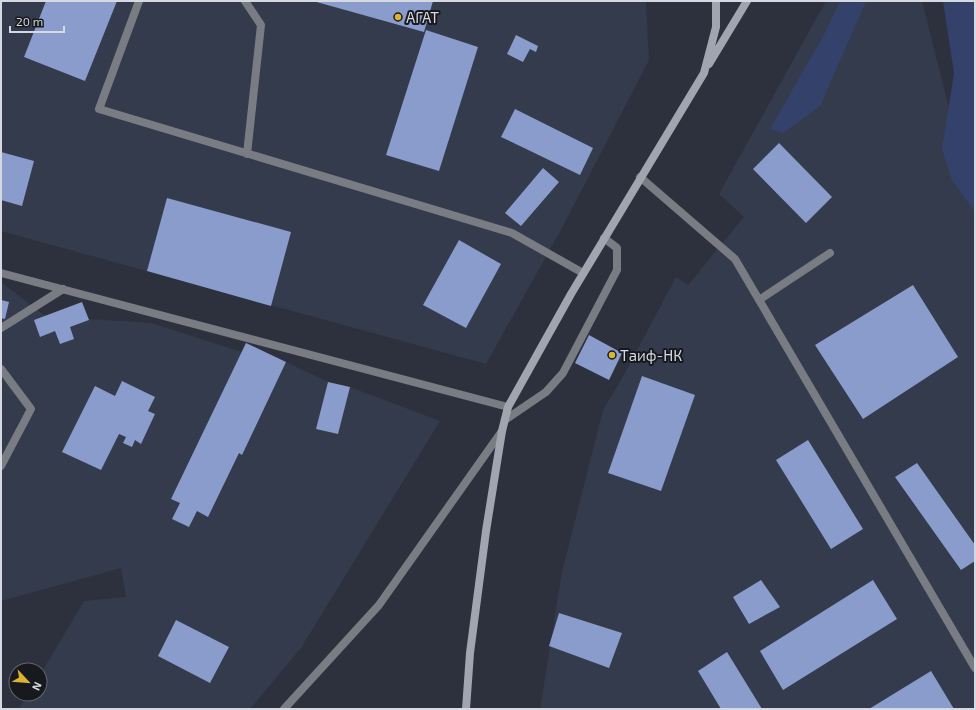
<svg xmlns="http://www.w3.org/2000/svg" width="976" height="710" font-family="'Exo 2',sans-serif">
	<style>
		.built { fill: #343b4c }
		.green { fill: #34426b }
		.building { fill: #8a9ccc }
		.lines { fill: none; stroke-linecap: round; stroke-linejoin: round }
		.lane { stroke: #797c82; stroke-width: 8 }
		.secondary { stroke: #a2a5af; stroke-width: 8 }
		.poi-dot { fill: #dcb233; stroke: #17191e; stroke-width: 1.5 }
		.labels { text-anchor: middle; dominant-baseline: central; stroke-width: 4; stroke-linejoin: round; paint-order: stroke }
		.poi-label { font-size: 15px; fill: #d6d9e1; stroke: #17191e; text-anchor: start }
	</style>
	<rect width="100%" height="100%" fill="#2d313d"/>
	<path class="built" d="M1 1H646L649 60 562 228 486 364 1 231Z
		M826 1H922L966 176 975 189V709H540L562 572 603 410 625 373 676 277 688 285 744 217 719 194Z
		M1 282 45 316 151 323 242 352 246 343 328 382 350 387 440 421 301 648 250 709H19L28 694H40V675L84 601 126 597 121 568 1 601Z"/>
	<path class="green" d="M840 1H866L820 106 783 133 770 129 825 33Z
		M943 1H975V212L952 180 942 149 954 73Z"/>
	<path class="building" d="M46 1H117L85 81 24 57Z
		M313 1H433L424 32Z
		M426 30 478 47 439 171 386 155Z
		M516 35 538 46 536 52 530 49 523 62 507 54Z
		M515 109 593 148 580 175 501 137Z
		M779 143 832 197 806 223 753 169Z
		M1 152 34 161 22 206 1 200Z
		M543 168 559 182 521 226 505 213Z
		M167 198 291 232 271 306 147 271Z
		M459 240 501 264 466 328 423 305Z
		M913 285 958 357 863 419 815 345Z
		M1 300 9 302 5 319 1 318Z
		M82 302 89 320 70 327 74 339 60 344 55 331 40 337 34 320Z
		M589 335 622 353 609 380 575 363Z
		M246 343 286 362 242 455 239 453 208 517 197 511 189 527 172 519 180 503 171 499Z
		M642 376 695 395 661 491 608 473Z
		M122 381 155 397 148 411 155 414 141 444 135 440 132 447 123 443 126 437 119 434 101 470 62 452 95 386 115 396Z
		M328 382 350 387 338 434 316 429Z
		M808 440 863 529 831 549 776 460Z
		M917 463 975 545V561L961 570 895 477Z
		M761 580 780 607 749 624 733 597Z
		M873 580 897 619 783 690 760 651Z
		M559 613 622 633 609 668 549 646Z
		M176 620 229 647 210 683 158 656Z
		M727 652 762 709H721L698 671Z
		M931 671 954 709H869Z"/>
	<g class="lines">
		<path class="lane" d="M139 1 99 109 512 233 583 273
			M245 1 261 25 247 154
			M640 177 735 259 975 668
			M1 273 508 407
			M759 300 830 253
			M1 328 63 289
			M1 369 31 409 1 466
			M505 420 546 392 563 373 617 270V248L604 238
			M284 709 379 605 502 431"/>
		<path class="secondary" d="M709 64 747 1
			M466 709 470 653 486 531 502 431 508 407 571 294 704 73 716 27V1"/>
	</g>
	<g class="poi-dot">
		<circle cx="398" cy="17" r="4"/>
		<circle cx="612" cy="355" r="4"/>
	</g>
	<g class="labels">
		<g class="poi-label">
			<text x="406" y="17">АГАТ</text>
			<text x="620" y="355">Таиф-НК</text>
		</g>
	</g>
	<rect width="976" height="710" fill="none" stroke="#d6d9e1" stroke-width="4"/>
	<g transform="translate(28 682) rotate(116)"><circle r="19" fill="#17191e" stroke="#63666c"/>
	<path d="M0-3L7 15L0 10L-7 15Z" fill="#dcb233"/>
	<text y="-6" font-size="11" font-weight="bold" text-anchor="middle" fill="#d6d9e1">N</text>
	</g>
	<path d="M10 26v6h54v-6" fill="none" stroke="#d6d9e1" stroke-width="2"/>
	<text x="16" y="26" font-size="12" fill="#d6d9e1" stroke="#17191e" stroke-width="3" paint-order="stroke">20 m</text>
</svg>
